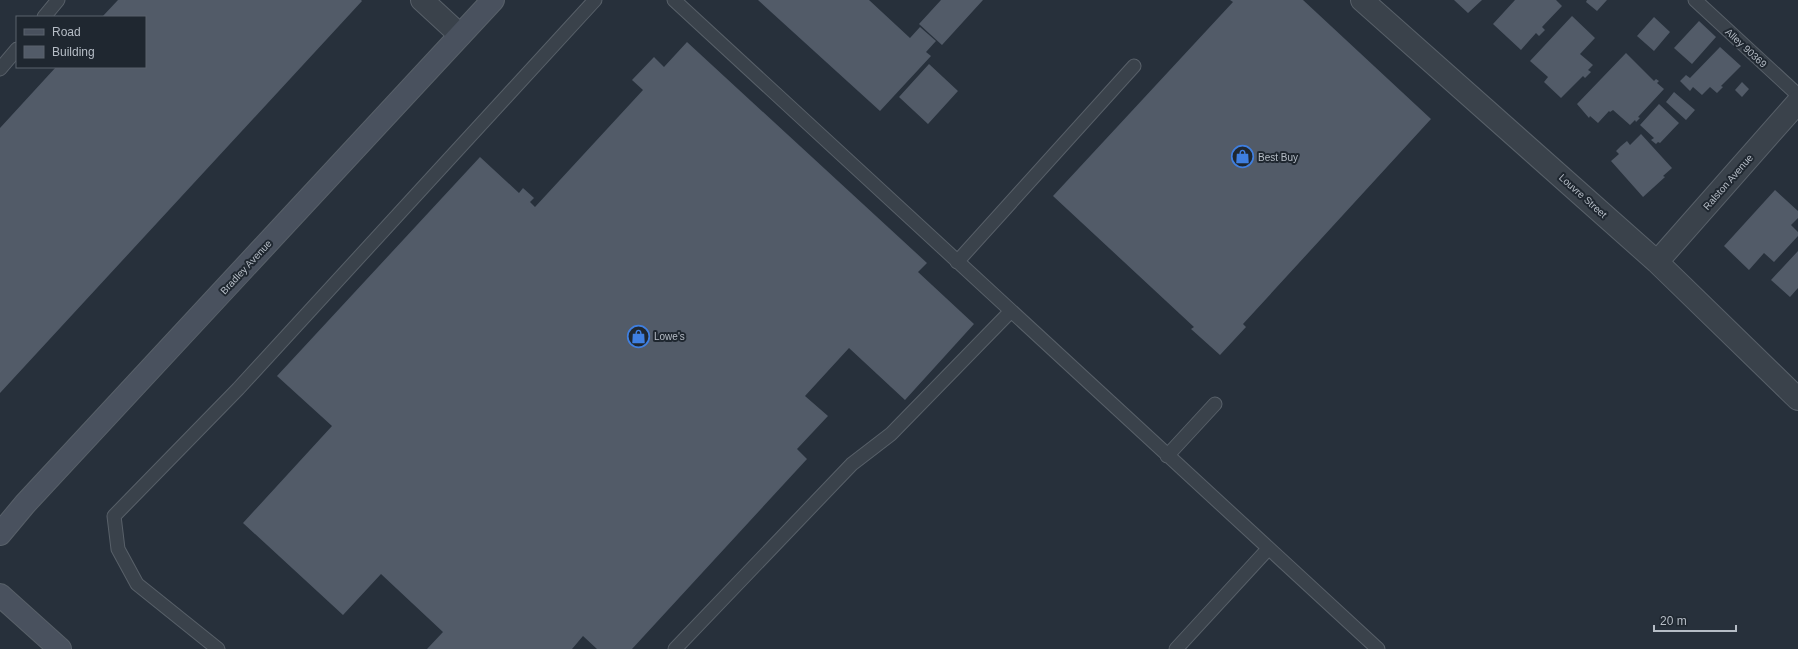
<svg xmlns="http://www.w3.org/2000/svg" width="1798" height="649" font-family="Arial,sans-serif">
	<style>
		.building { fill: #525b68 }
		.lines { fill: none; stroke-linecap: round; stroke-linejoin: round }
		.lane-casing { stroke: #586069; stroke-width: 15 }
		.street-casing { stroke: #586069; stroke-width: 24 }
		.secondary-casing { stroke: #586069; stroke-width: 24 }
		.lane { stroke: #3a424b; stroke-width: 13 }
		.street { stroke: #3a424b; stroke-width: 22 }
		.secondary { stroke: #49515e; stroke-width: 22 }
		.labels { text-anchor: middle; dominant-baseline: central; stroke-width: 4; stroke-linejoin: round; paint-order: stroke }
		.street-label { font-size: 10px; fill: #b6bdc6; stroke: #1f2730 }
		.poi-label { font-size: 10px; fill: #b6bdc6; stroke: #1f2730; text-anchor: start }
	</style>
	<rect width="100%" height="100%" fill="#27303b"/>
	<path class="building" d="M118 0H361L362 1 0 393V128L56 67H145V17H102Z
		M758 0H869L910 38 920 27 936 41 926 52 931 56 880 111Z
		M941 0H983L942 45 919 24Z
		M1230 0H1303L1431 119 1243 324 1246 327 1220 355 1191 329 1194 327 1053 196 1233 2Z
		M1454 0H1482L1468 13Z
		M1515 0H1556L1562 6 1542 27 1545 30 1539 36 1536 33 1521 50 1493 24Z
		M1587 0H1607L1597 11 1586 2Z
		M1572 16 1595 38 1580 54 1593 65 1588 70 1591 72 1585 78 1583 76 1561 98 1544 82 1548 77 1530 61Z
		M1654 17 1670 32 1654 51 1637 36Z
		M1699 21 1716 37 1692 64 1674 48Z
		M687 42 927 263 918 272 974 324 905 400 849 348 805 396 828 416 797 449 807 459 632 649H597L583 636 572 649H427L443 632 381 574 343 615 243 523 332 426 277 376 480 157 519 193 523 188 534 198 530 202 535 207 643 90 632 80 654 57 664 67Z
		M1720 47 1741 66 1721 86 1723 87 1717 93 1710 87 1702 95 1693 87 1690 91 1680 81 1686 75 1690 78Z
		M1626 53 1654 81 1656 79 1659 81 1657 83 1664 89 1638 117 1640 118 1636 122 1635 120 1630 125 1613 110 1610 112 1609 111 1598 123 1590 116 1589 118 1577 104Z
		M929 64 958 91 928 124 899 97Z
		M1742 82 1749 89 1742 97 1735 90Z
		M1674 92 1695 110 1686 120 1666 102Z
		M1659 104 1679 123 1660 143 1658 142 1656 144 1651 140 1654 138 1640 125Z
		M1641 134 1672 168 1663 176 1665 177 1643 197 1611 161 1619 154 1616 151 1621 146 1627 141 1630 145Z
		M1775 190 1798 211V218L1791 225 1798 232V236L1774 262 1764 253 1749 270 1724 246Z
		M1798 251V288L1790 297 1771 280Z"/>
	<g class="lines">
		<defs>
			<path id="lane" d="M674 0 1378 649
				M1695 0 1798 95
				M44 17 58 0
				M0 69 17 49
				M957 262 1134 66
				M1167 456 1215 404
				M218 649 137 584 118 549 114 516 238 389 595 0
				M675 649 852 464 891 434 1011 311
				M1176 649 1268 549"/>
			<path id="street" d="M422 0 460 35
				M1362 0 1657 262 1798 399
				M1657 262 1798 102"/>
			<path id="secondary" d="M0 534 25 504 493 0
				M0 595 60 649"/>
		</defs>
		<use href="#lane" class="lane-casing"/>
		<use href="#street" class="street-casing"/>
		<use href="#secondary" class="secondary-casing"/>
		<use href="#lane" class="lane"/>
		<use href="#street" class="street"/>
		<use href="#secondary" class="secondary"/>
	</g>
	<defs>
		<symbol id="shop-ring" viewBox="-11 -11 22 22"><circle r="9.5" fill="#1f2730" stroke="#3f7fe0" stroke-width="1.5"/><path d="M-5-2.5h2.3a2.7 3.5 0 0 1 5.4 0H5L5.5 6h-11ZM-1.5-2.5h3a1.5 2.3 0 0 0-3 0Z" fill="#3f7fe0"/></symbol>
	</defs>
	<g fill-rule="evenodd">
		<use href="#shop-ring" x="1230" y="144" width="25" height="25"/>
		<use href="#shop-ring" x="626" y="324" width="25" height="25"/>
	</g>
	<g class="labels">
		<g class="street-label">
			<text transform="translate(1746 48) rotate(43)">Alley 90369</text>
			<text transform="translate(1728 182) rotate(-49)">Ralston Avenue</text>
			<text transform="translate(1583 196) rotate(42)">Louvre Street</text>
			<text transform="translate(246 267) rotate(-47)">Bradley Avenue</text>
		</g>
		<g class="poi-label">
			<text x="1258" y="157">Best Buy</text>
			<text x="654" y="336">Lowe's</text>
		</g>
	</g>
	<rect x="16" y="16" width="130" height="52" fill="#1f2730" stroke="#5b636c"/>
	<rect x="24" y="29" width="20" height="6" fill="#49515e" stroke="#5b636c"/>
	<text x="52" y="36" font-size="12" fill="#b6bdc6">Road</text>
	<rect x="24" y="46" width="20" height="12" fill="#525b68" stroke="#5b636c"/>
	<text x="52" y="56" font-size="12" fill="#b6bdc6">Building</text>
	<path d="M1654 625v6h82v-6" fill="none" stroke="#b6bdc6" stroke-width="2"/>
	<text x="1660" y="625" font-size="12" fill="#b6bdc6" stroke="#1f2730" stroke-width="3" paint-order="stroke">20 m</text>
</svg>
